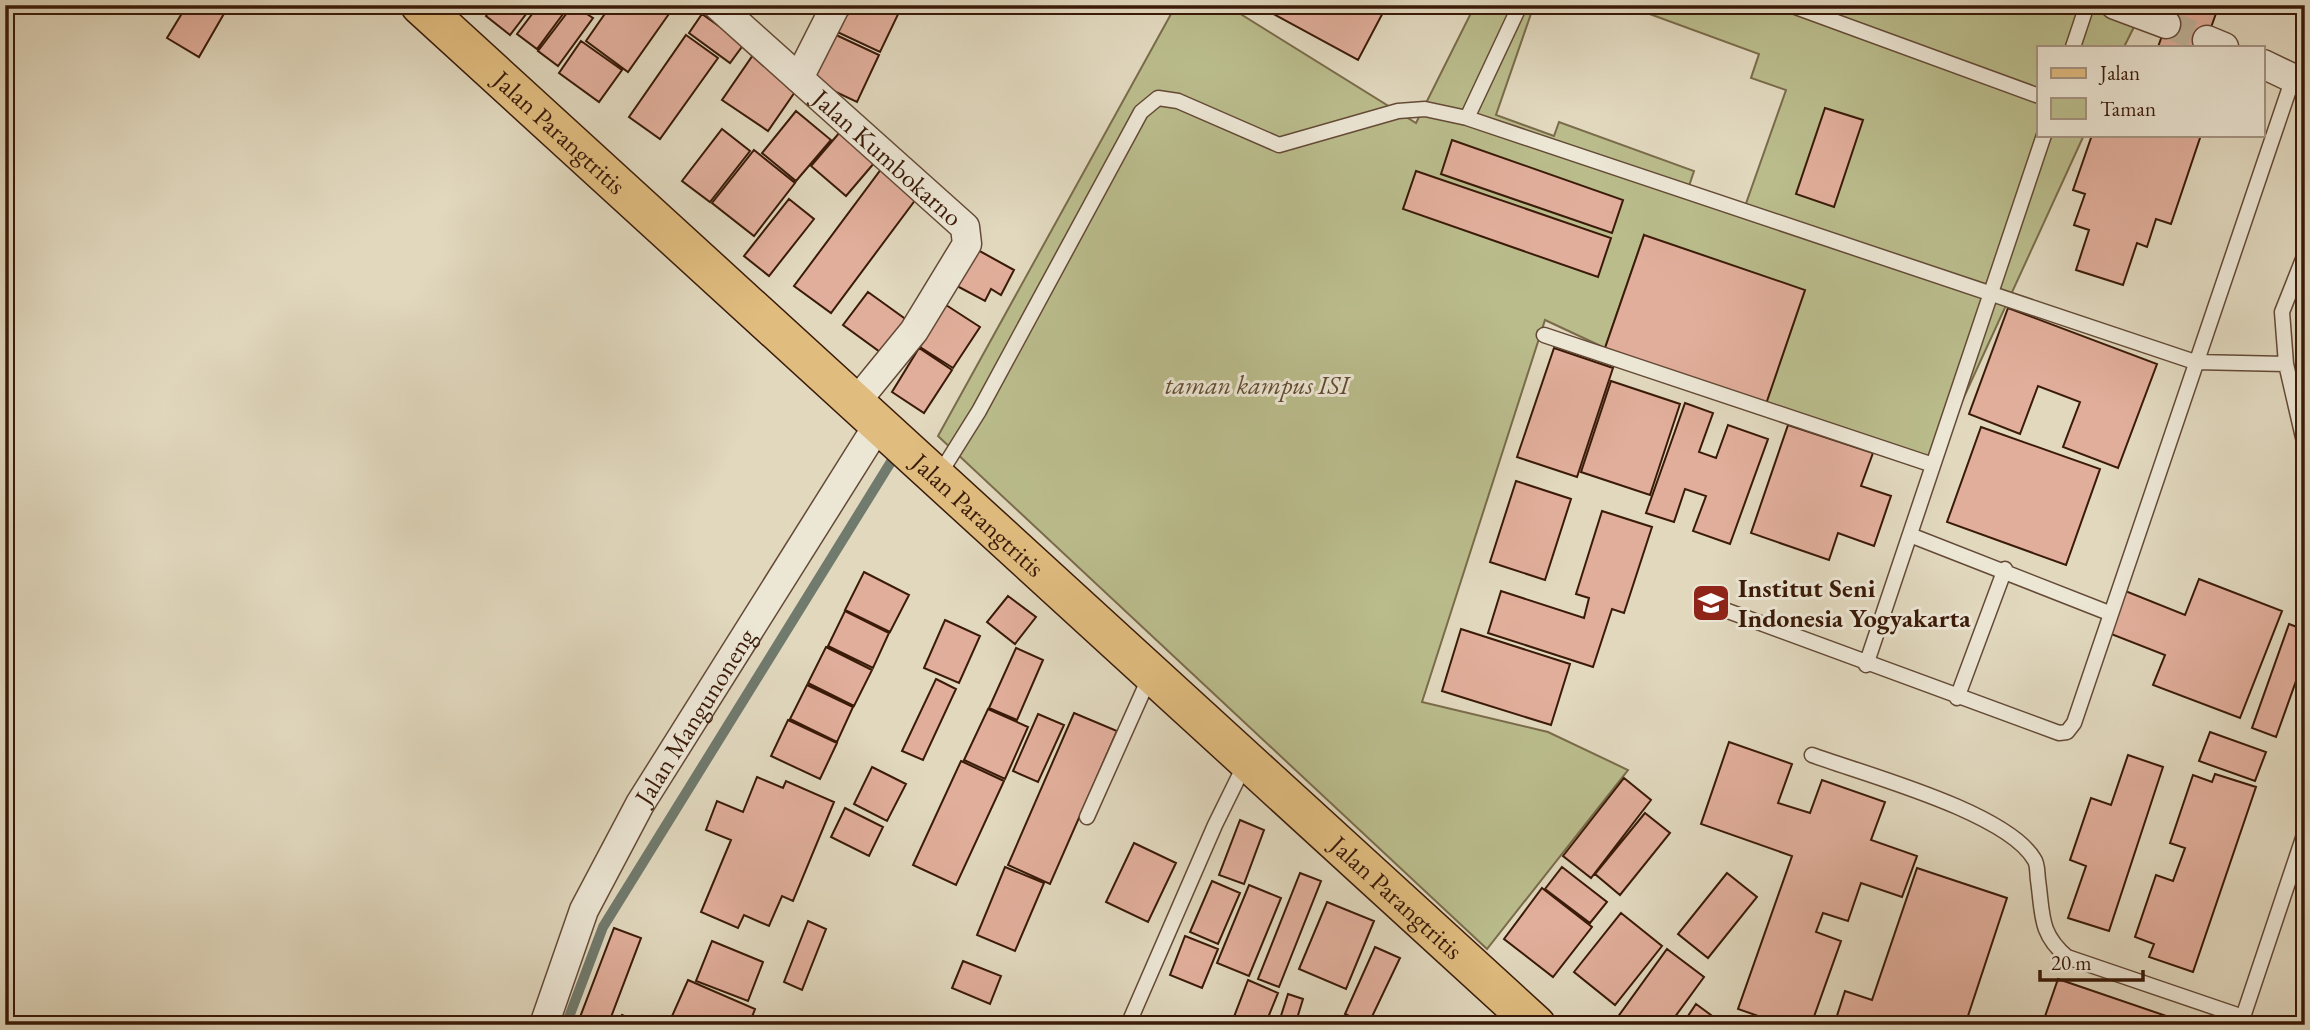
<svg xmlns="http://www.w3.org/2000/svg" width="2310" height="1030" font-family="'EB Garamond',serif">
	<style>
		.green { fill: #babc8c; stroke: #7a6b4a; stroke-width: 2 }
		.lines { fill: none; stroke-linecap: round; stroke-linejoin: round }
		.stream { stroke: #707a6d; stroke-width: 10 }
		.building { fill: #e1ae9b; stroke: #3a1a08; stroke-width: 2 }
		.street-tunnel { stroke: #c0b29a; stroke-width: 28; stroke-dasharray: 28 14; stroke-linecap: butt }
		.lane-casing { stroke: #644a36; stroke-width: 17 }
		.street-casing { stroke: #644a36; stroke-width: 31 }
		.primary-casing { stroke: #3a1a08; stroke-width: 41 }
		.lane { stroke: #ece6d5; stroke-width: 14 }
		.street { stroke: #ece6d5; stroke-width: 28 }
		.primary { stroke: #e0bc7f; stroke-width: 38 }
		.labels { text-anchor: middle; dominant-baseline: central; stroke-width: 6; stroke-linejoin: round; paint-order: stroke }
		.street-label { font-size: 26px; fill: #3a1a08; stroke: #ece6d5 }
		.park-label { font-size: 26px; font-style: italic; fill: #604b30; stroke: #ece6d5 }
		.poi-label { font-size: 26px; font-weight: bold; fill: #3a1a08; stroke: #ece6d5; text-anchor: start }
	</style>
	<rect width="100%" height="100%" fill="#e1d8be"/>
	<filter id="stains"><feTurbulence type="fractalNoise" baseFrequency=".00286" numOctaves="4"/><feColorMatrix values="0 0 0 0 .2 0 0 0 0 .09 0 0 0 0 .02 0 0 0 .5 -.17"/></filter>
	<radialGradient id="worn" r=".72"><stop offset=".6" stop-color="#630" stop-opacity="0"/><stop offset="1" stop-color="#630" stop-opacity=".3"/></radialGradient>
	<path class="green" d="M1176 5H1226L1416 123 1475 5H1534L1496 115 1554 136 1559 122 1694 171 1687 192 1743 212 1786 90 1751 78 1759 54 1625 5H2086L2134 27 2124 47H2039V135H2084L1932 467 1766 404 1644 235 1605 348 1545 320 1422 702 1548 732 1628 770 1487 949 938 436Z"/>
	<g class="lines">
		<path class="stream" d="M566 1025 603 927 894 457"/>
	</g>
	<path class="building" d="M187 5H229L199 57 167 38Z
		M494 5H533L510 35 486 16Z
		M539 5H559L566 10 537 49 517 34Z
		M573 5 593 18 558 66 538 51Z
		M611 5H664L671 11 628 72 586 41Z
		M852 5 902 6 880 52 833 30 843 11 848 14Z
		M1257 5H1387L1358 60Z
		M2173 5H2219L2204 47H2158Z
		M702 14 744 44 730 63 689 33Z
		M834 34 879 55 857 102 804 77Z
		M686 35 718 58 660 139 629 117Z
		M581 41 622 70 599 102 559 73Z
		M753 55 799 86 768 131 722 100Z
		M1825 108 1863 120 1834 207 1796 194Z
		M796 111 831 140 796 181 762 153Z
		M722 129 750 151 710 202 682 181Z
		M840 132 875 162 846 196 811 166Z
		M2092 135H2201L2171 224 2156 219 2147 247 2137 243 2123 285 2076 270 2089 230 2074 225 2085 194 2073 190Z
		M1452 140 1623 200 1612 233 1441 174Z
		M754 150 795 183 754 236 712 203Z
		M882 168 919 195 831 313 794 286Z
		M1416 171 1611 238 1598 277 1403 209Z
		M789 199 814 219 769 276 744 256Z
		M1644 235 1805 290 1766 404 1605 348Z
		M976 249 1014 270 1001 295 991 289 985 301 957 286Z
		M868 292 911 323 887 357 843 325Z
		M946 305 980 327 953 368 920 347Z
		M2008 308 2157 364 2118 468 2063 447 2080 402 2038 386 2020 434 1969 414Z
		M919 348 952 370 924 413 892 392Z
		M1554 348 1613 368 1577 477 1517 457Z
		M1611 381 1680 404 1650 495 1581 472Z
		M1685 403 1713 413 1699 452 1716 458 1728 425 1768 439 1730 544 1693 531 1706 496 1685 489 1674 522 1646 513Z
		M1788 425 1873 453 1861 486 1891 496 1874 546 1838 533 1829 560 1751 533Z
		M1981 427 2100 469 2066 565 1947 522Z
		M1516 481 1571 499 1545 580 1490 562Z
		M1602 511 1652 527 1624 613 1612 609 1593 667 1488 633 1501 591 1584 618 1589 598 1576 594Z
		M864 572 909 595 890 632 845 610Z
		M2199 579 2282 611 2240 718 2153 685 2165 655 2106 632 2123 590 2185 615Z
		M1008 596 1036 617 1015 644 987 622Z
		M845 611 889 633 873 668 828 646Z
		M945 620 980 636 959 683 924 668Z
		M2289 624 2305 630V656L2276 737 2252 728Z
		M1461 629 1570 664 1551 725 1442 691Z
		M826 647 872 670 854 706 808 683Z
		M1016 648 1043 660 1017 720 989 708Z
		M936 679 956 689 923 760 902 751Z
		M807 685 853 707 837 742 790 719Z
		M988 709 1028 727 1005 779 964 760Z
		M1074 713 1117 731 1050 884 1008 865Z
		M1038 714 1064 725 1038 782 1013 771Z
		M788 720 837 743 820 779 771 756Z
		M2210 732 2266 752 2255 781 2199 761Z
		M1729 742 1792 764 1778 803 1810 813 1822 780 1885 802 1871 840 1917 856 1902 897 1861 883 1848 921 1823 913 1816 932 1841 941 1811 1025H1784L1738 1009 1792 856 1701 824Z
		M2128 755 2163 767 2109 931 2068 918 2086 866 2070 860 2091 798 2111 805Z
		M961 761 1004 781 956 885 913 865Z
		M872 767 906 784 887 821 854 804Z
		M2215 774 2256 787 2193 972 2149 957 2154 944 2135 937 2156 875 2173 881 2185 848 2170 843 2193 775 2212 782Z
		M757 777 783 788 786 781 834 802 793 901 782 896 769 926 744 915 738 928 701 912 731 840 706 830 717 801 743 812Z
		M1624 778 1651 800 1591 878 1563 856Z
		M845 808 883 827 869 856 831 837Z
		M1645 813 1670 833 1620 895 1595 874Z
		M1240 820 1264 830 1244 884 1219 875Z
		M1134 843 1176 863 1148 922 1106 902Z
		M1005 867 1044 883 1015 951 977 935Z
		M1562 867 1607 902 1590 923 1545 889Z
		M1917 868 2007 898 1965 1025H1834L1845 991 1872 1000Z
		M1300 873 1321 881 1279 987 1258 979Z
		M1727 873 1757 897 1708 958 1678 934Z
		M1212 881 1240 893 1218 944 1190 932Z
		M1249 885 1281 898 1249 976 1217 963Z
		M1542 888 1592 927 1553 977 1504 939Z
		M1327 902 1374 921 1346 989 1299 969Z
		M1621 913 1662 946 1615 1005 1574 972Z
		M808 921 826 929 802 990 784 982Z
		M614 928 641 938 608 1025H577Z
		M1185 936 1218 949 1202 988 1170 975Z
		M712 941 763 962 748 1001 696 981Z
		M1375 947 1400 958 1368 1025 1345 1014Z
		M1667 949 1704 977 1669 1025H1612Z
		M963 961 1001 976 990 1004 952 988Z
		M2058 979 2178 1020 2176 1025H2042Z
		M688 980 755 1009 749 1025 669 1023Z
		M1248 980 1278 993 1265 1025 1232 1022Z
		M1288 994 1303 999 1295 1025H1278Z
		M1696 1004 1715 1018 1711 1025H1682Z
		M622 1015 646 1025H618Z
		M1311 1016 1337 1025H1308Z"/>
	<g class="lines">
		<path class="street-tunnel" d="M2166 24 2207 40"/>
		<defs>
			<path id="lane" d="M1790 5 2039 96
				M2073 47 2087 5
				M1467 118 1520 5
				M2305 254 2282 312 2286 364 2305 446
				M1544 335 1933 465
				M939 475 979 411 1141 112 1158 98 1178 101 1279 145 1398 111 1425 109 1467 118 2195 362 2286 364
				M1910 535 2109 613
				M1706 603 2059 733 2067 732 2074 723 2293 78
				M1866 665 2044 135
				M1957 698 2005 569
				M1812 755C1867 775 2006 812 2034 859 2038 864 2037 873 2038 880 2043 915 2039 933 2067 957L2243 1017
				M1087 817 1150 676
				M2241 1023 2305 832
				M1128 1025 1215 825 1245 764
				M2304 1025 2305 1023"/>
			<g id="street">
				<path id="s1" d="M717 5 965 227 967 244 914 331 856 402"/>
				<path d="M2115 5 2166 24"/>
				<path d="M2207 40 2224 47"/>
				<path d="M2263 64 2305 84"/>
				<path d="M799 78 836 5"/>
				<path id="s2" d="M544 1025 584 910 640 804 878 425"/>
			</g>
			<g id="primary">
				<path id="s3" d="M420 5 1536 1025"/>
			</g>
		</defs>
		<use href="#lane" class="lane-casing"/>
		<use href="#street" class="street-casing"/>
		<use href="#primary" class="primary-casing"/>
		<use href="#lane" class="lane"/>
		<use href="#street" class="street"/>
		<use href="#primary" class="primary"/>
	</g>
	<defs>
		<symbol id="university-square" viewBox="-11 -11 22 22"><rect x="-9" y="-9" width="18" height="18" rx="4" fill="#8f2418" stroke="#ece6d5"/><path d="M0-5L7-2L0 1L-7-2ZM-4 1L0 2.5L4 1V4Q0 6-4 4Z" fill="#fff"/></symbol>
	</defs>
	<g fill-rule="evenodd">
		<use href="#university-square" x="1689" y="581" width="44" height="44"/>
	</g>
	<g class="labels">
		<g class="street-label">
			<text stroke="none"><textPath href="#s3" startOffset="189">Jalan Parangtritis</textPath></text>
			<text stroke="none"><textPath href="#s1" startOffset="229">Jalan Kumbokarno</textPath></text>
			<text stroke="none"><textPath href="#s3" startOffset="756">Jalan Parangtritis</textPath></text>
			<text stroke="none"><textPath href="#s2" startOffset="345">Jalan Mangunoneng</textPath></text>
			<text stroke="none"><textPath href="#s3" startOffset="1323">Jalan Parangtritis</textPath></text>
		</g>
		<g class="park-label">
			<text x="1257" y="385">taman kampus ISI</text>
		</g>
		<g class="poi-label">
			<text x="1738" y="588">Institut Seni<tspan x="1738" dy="30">Indonesia Yogyakarta</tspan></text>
		</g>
	</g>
	<rect width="2310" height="1030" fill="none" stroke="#e1d8be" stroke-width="28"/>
	<rect x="7" y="7" width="2296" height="1016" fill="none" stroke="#3a1a08" stroke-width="3.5"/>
	<rect x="14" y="14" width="2282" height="1002" fill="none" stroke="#3a1a08" stroke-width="2"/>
	<rect x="2037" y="46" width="228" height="91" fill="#ece6d5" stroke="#a59483" stroke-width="2"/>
	<rect x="2051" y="68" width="35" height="10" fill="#e0bc7f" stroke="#a59483" stroke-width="2"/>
	<text x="2100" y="80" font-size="21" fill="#3a1a08">Jalan</text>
	<rect x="2051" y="98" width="35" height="21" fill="#babc8c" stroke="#a59483" stroke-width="2"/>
	<text x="2100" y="116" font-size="21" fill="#3a1a08">Taman</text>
	<path d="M2040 970v10h103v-10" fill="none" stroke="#3a1a08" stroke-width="3.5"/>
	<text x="2051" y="970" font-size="21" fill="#3a1a08" stroke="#ece6d5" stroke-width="5" paint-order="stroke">20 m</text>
	<rect width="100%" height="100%" filter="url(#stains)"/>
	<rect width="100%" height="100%" fill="url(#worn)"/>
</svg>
